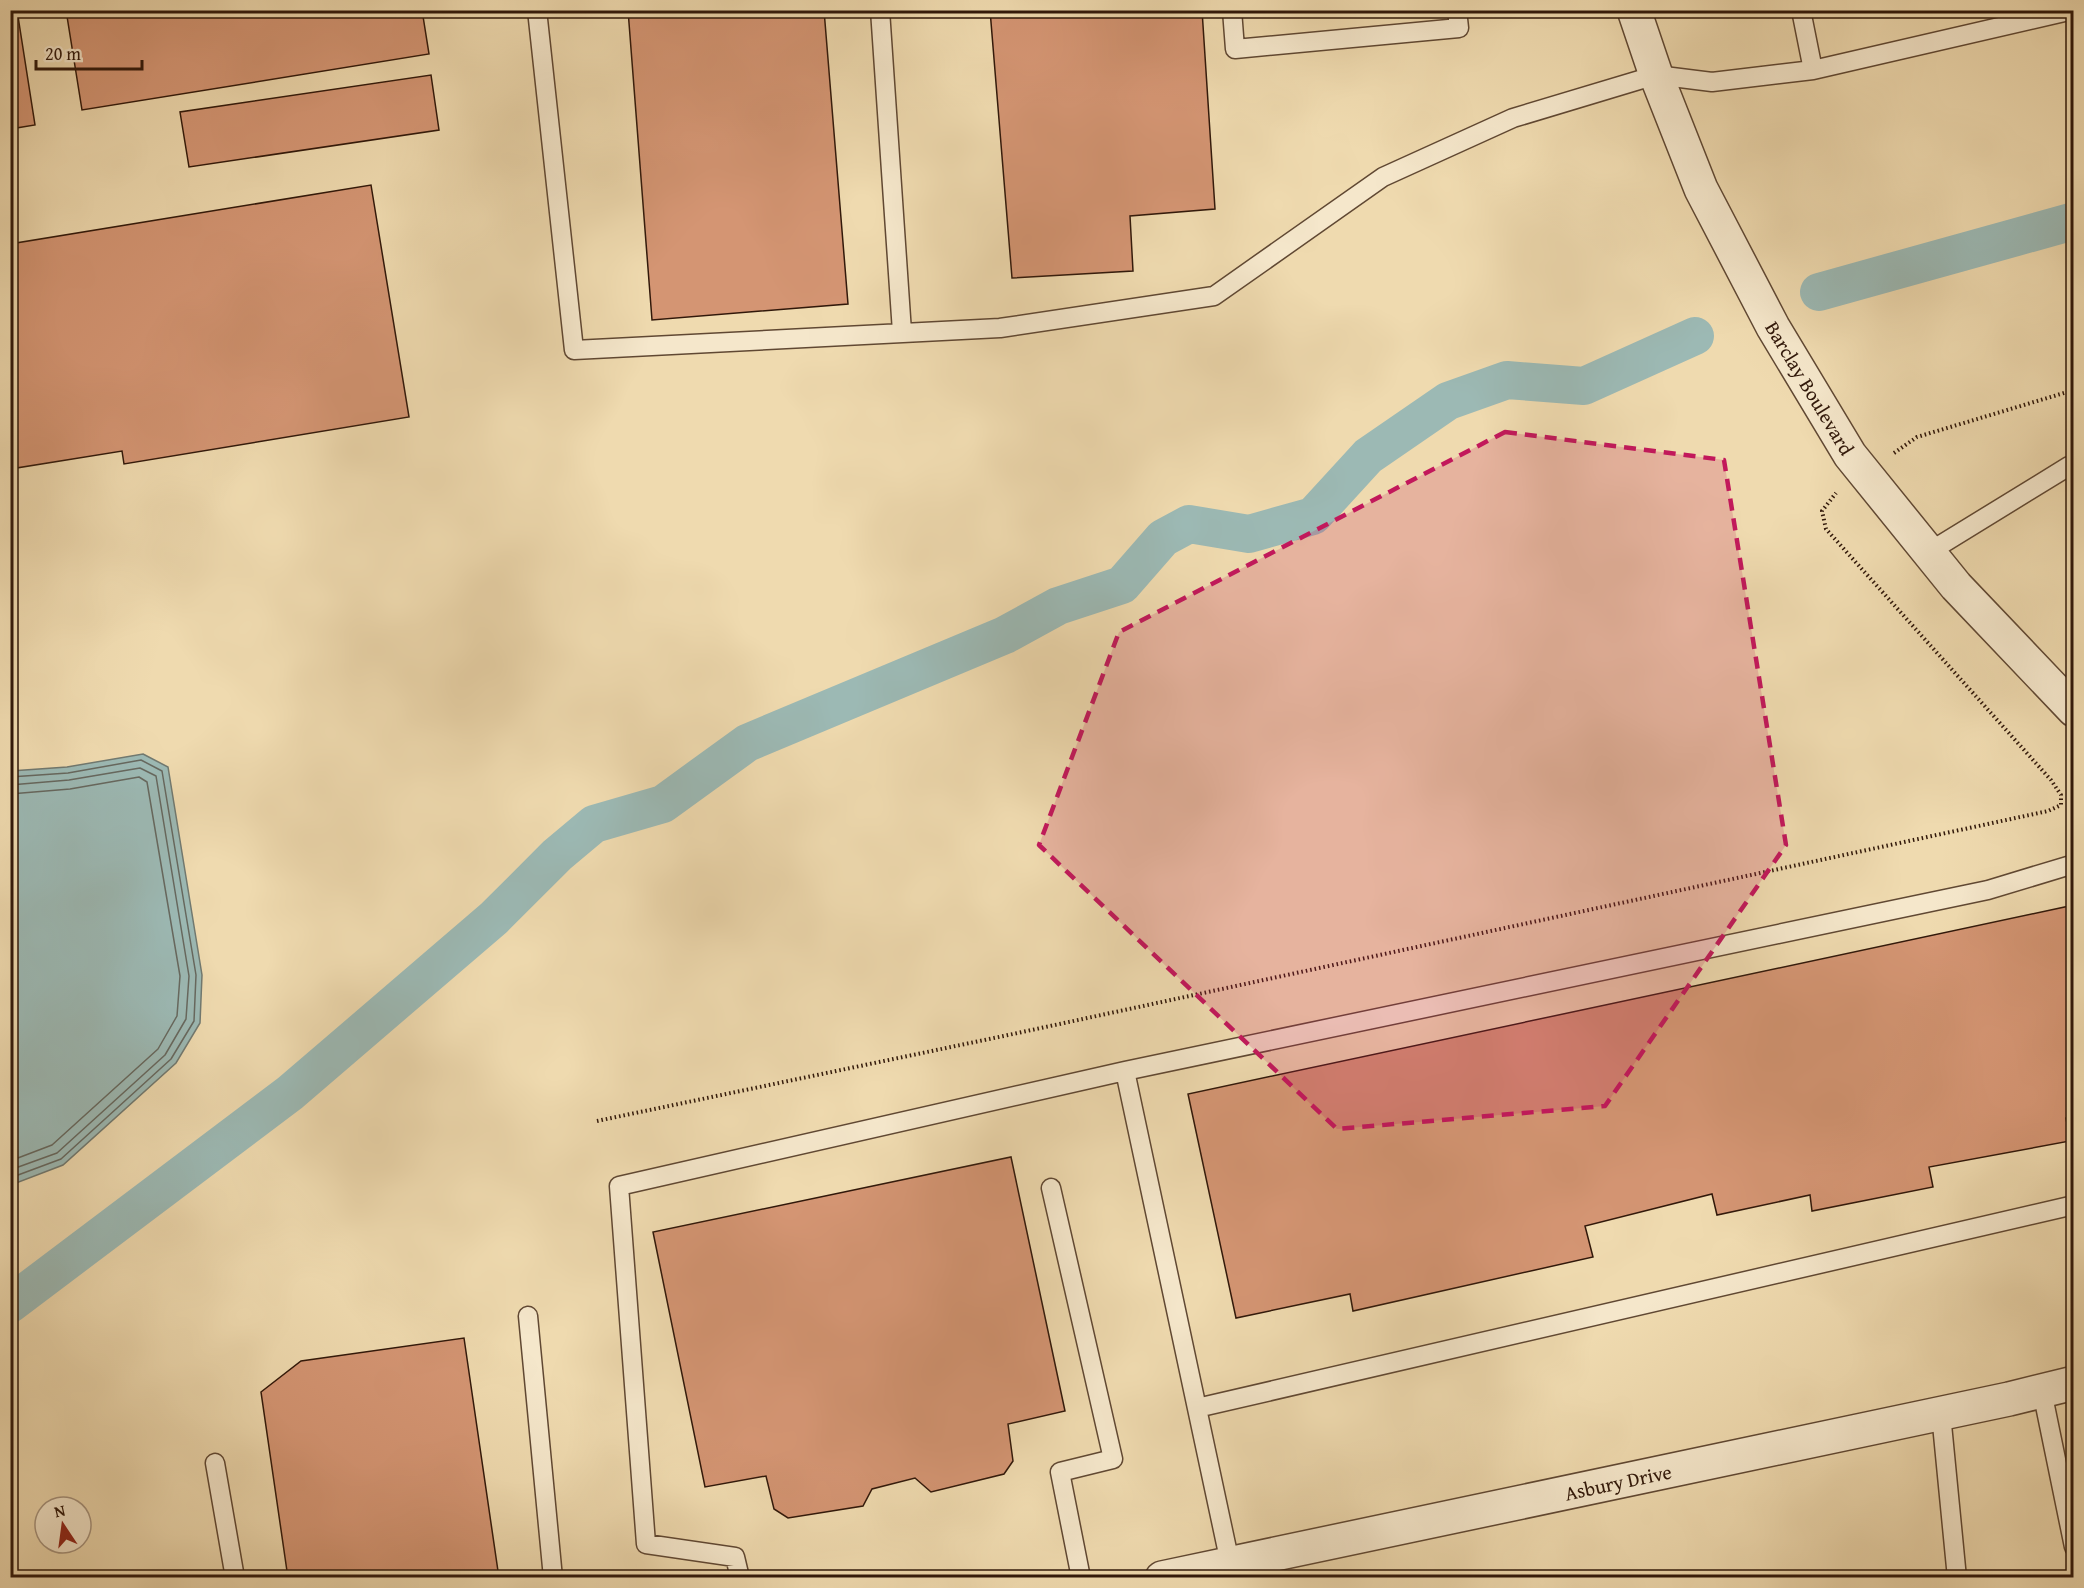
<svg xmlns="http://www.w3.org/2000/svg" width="2084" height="1588" font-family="'Gentium Book Plus',serif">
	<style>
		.water { fill: #9cb9b4; stroke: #717970; stroke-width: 1.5 }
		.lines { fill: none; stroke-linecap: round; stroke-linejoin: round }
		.shore { stroke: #66685f; stroke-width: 1.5 }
		.canal { stroke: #9cb9b4; stroke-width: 38 }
		.building { fill: #d49573; stroke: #31180a; stroke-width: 1.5 }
		.service-casing { stroke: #604833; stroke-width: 21 }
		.minor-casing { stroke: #604833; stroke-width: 36 }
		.tertiary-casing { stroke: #604833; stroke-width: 36 }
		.path { stroke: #31180a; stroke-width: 4; stroke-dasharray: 1.5 3; stroke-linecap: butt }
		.service { stroke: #f5e7cb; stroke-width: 18 }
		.minor { stroke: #f5e7cb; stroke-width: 33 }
		.tertiary { stroke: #f5e7cb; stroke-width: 33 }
		.marked { fill: #c2185b; fill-opacity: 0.2; stroke: #c2185b; stroke-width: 4.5; stroke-dasharray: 12 8; stroke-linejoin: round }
		.labels { text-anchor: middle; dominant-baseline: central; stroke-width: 5; stroke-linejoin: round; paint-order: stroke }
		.street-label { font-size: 20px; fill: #31180a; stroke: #f5e7cb }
	</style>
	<rect width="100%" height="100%" fill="#efdaaf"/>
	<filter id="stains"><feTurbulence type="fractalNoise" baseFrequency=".00333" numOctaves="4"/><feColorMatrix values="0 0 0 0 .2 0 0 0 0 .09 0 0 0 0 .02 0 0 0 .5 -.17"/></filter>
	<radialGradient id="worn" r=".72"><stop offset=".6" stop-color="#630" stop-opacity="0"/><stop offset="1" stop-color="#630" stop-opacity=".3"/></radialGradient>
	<path class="water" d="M143 754 168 767 202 975 200 1023 176 1063 63 1165 11 1185V771L67 767Z"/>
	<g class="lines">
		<path class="shore" d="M10 777 68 773 141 760 162 771 196 975 194 1021 171 1059 61 1159 10 1178
			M10 785 69 780 140 768 156 776 189 976 186 1019 165 1055 57 1153 10 1170
			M10 794 70 789 139 777 147 782 180 976 177 1016 158 1049 52 1145 10 1161"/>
		<path class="canal" d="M1819 292 2074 221
			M10 1304 290 1093 494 918 557 855 594 824 663 804 747 743 1005 635 1058 606 1122 585 1163 538 1189 524 1249 534 1313 516 1368 456 1448 401 1507 380 1584 386 1695 336"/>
	</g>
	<path class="building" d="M10 10H17L35 125 10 129Z
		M66 10H422L429 54 82 110Z
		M628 10H824L848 304 652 320Z
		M990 10H1202L1215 209 1130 216 1133 271 1012 278Z
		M431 75 439 130 189 167 180 112Z
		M371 185 409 417 124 464 122 451 10 469V244Z
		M2074 905V1116L2066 1118 2070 1141 1929 1167 1933 1187 1812 1211 1810 1195 1717 1215 1712 1194 1585 1226 1593 1257 1353 1311 1350 1294 1236 1318 1188 1094Z
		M1011 1157 1065 1411 1008 1424 1013 1461 1004 1474 931 1492 915 1478 872 1489 863 1506 788 1518 774 1509 766 1476 705 1487 653 1232Z
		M464 1338 499 1578H288L261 1392 301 1361Z"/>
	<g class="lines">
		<defs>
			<path id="service" d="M537 10 574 350 1000 328 1214 296 1383 177 1513 118 1656 75 1712 82 1813 70 2073 10
				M880 10 902 332
				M1232 10 1235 49 1459 28 1457 10
				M1801 10 1813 70
				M1929 552 2069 466 2074 465
				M1125 1071 1230 1563
				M1051 1188 1113 1459 1060 1472 1081 1578
				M528 1316 553 1578
				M2042 1391 2074 1547
				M1197 1408 2074 1205
				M1941 1414 1957 1578
				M215 1463 235 1578
				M740 1578 735 1557 646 1544 619 1186 1125 1071 1988 890 2074 864"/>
			<path id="minor" d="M1162 1578 2009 1399 2074 1383"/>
			<path id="tertiary" d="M1634 10 1656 75 1701 189 1773 327 1850 455 1956 586 2074 710"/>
		</defs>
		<use href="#service" class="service-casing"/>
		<use href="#minor" class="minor-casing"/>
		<use href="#tertiary" class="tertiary-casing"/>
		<path class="path" d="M1894 453 1917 437 2074 390
			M597 1121 1013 1034 2048 811 2061 805V795L2051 780 1826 529 1822 511 1836 493"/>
		<use href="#service" class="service"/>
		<use href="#minor" class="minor"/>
		<use href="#tertiary" class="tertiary"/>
	</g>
	<path class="marked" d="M1505 432 1724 460 1786 845 1605 1106 1337 1129 1039 845 1119 632Z"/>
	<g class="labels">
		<g class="street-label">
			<text transform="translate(1810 388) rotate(59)">Barclay Boulevard</text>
			<text transform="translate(1618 1482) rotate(-12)">Asbury Drive</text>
		</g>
	</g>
	<rect width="2084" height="1588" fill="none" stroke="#efdaaf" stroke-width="36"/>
	<rect x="12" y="12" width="2060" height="1564" fill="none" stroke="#31180a" stroke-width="3"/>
	<rect x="18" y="18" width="2048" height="1552" fill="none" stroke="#31180a" stroke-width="1.5"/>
	<g transform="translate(63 1525) rotate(347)"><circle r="28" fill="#f5e7cb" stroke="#a7947e" stroke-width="1.5"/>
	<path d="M0-4.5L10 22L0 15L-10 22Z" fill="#8f2418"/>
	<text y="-9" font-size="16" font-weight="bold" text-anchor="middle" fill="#31180a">N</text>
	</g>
	<path d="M36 60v9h106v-9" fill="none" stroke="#31180a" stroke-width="3"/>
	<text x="45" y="60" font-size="18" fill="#31180a" stroke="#f5e7cb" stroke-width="4.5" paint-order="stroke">20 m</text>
	<rect width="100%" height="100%" filter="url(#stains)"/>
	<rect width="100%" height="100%" fill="url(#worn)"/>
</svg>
